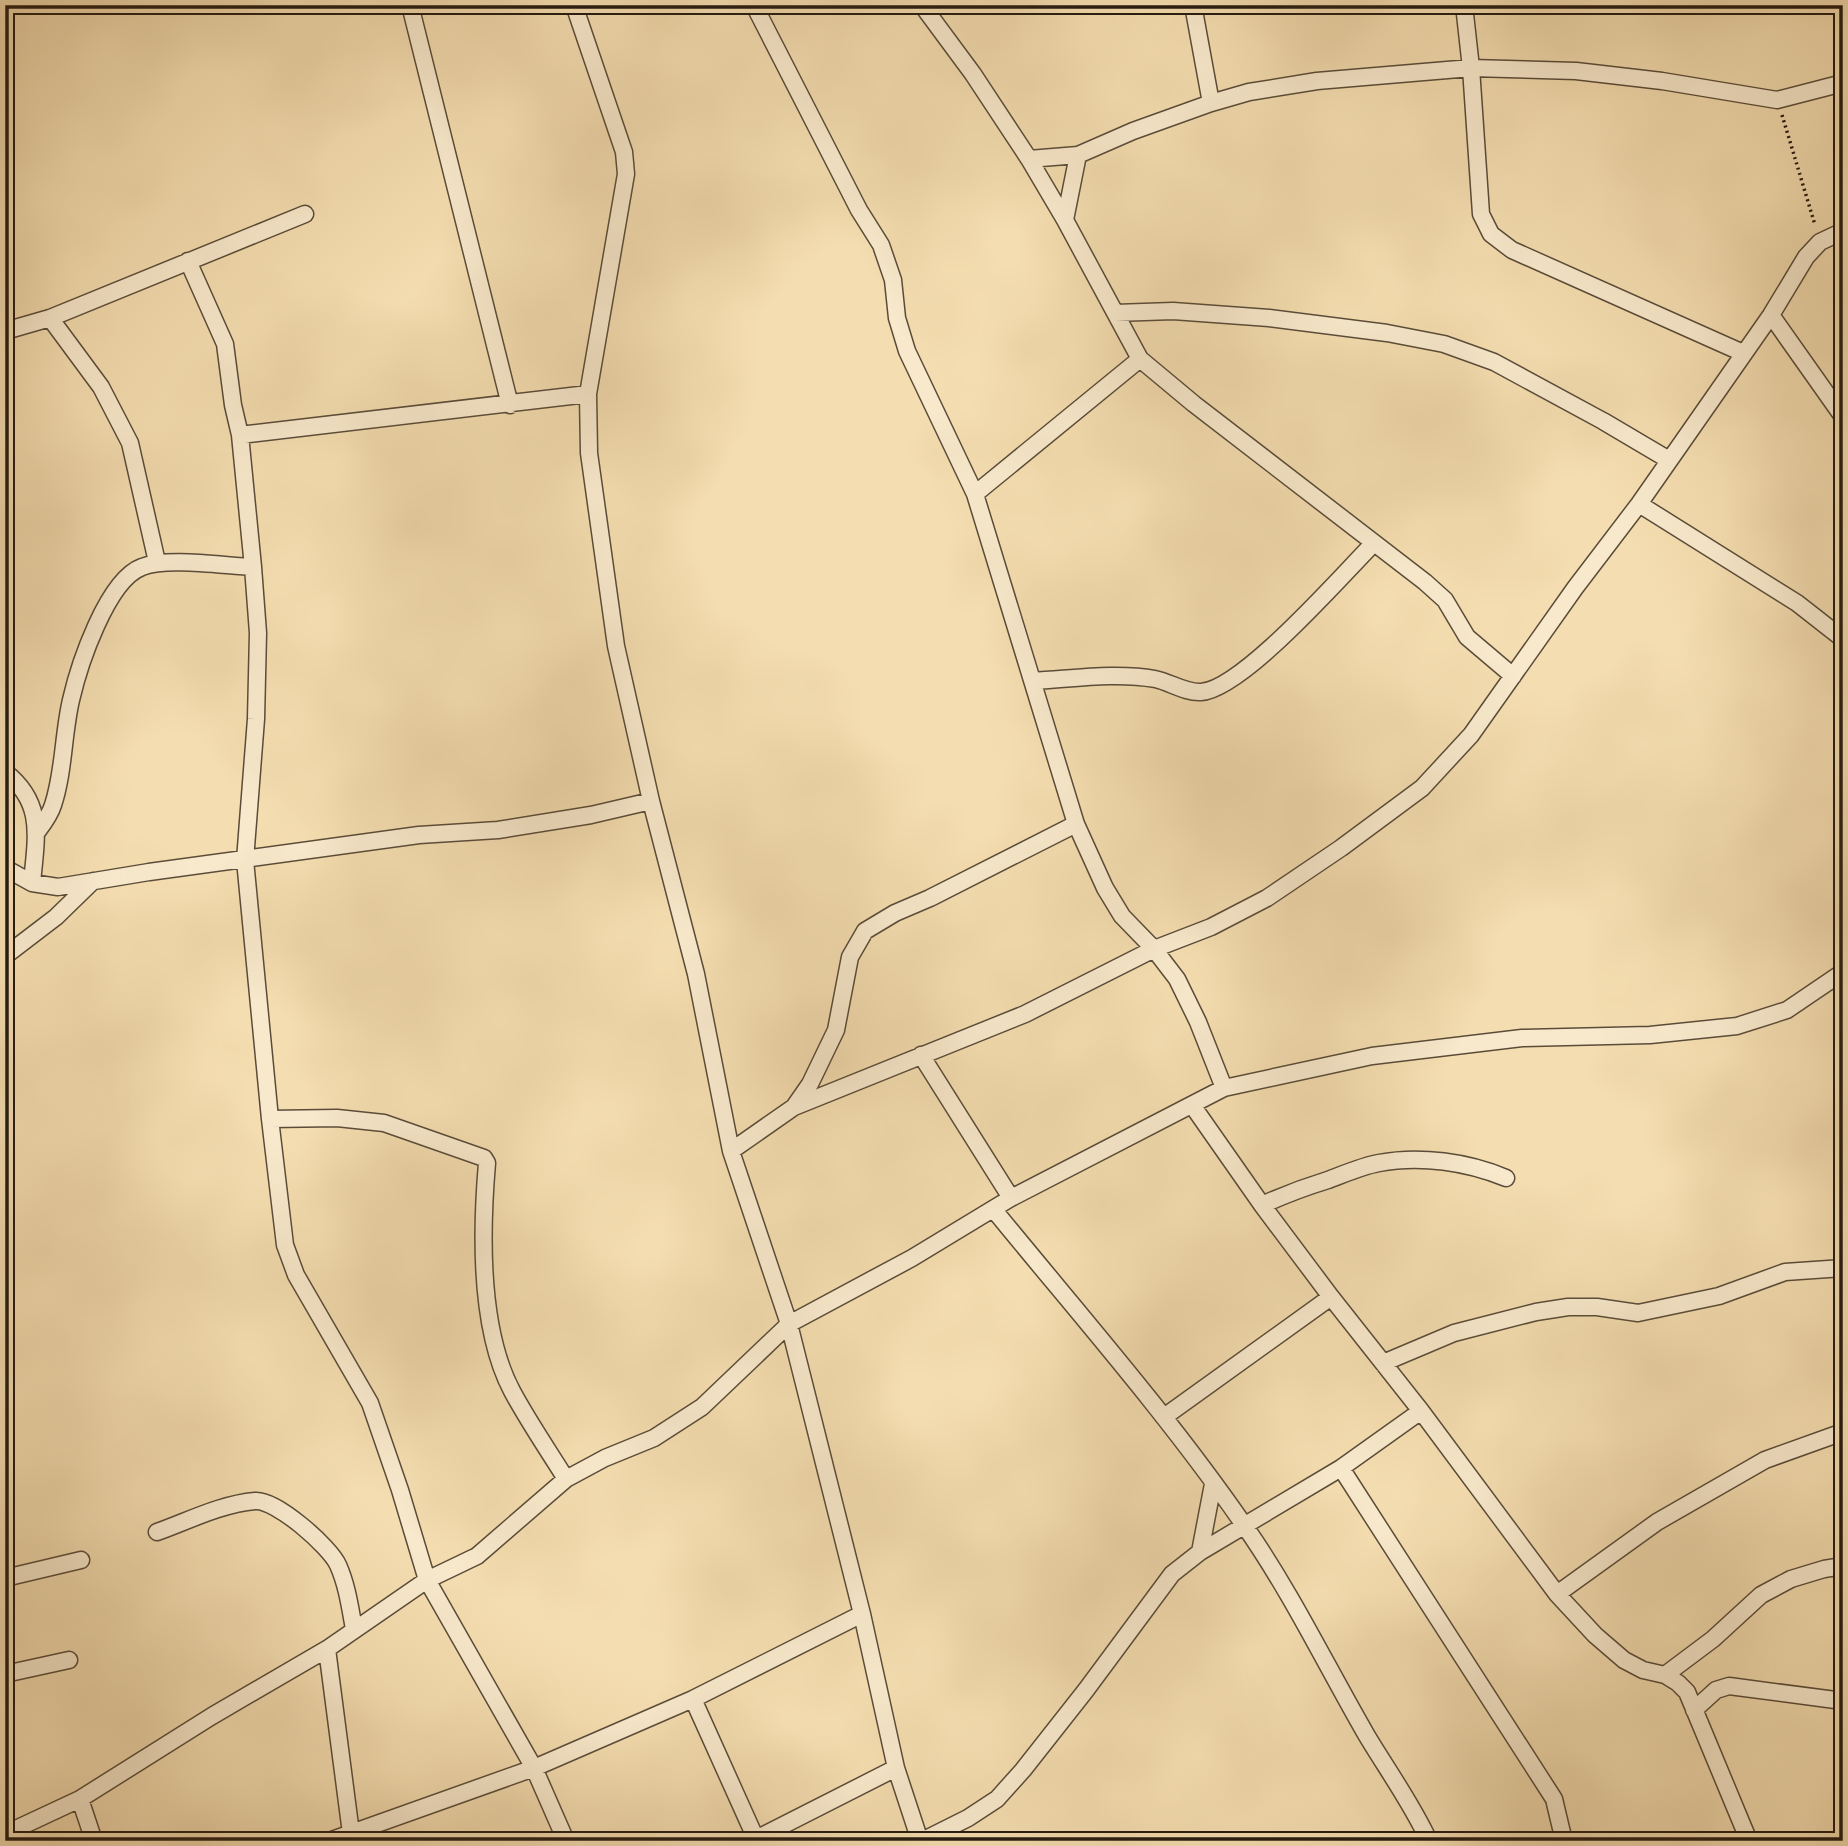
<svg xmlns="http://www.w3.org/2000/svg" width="1848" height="1846" font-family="'EB Garamond',serif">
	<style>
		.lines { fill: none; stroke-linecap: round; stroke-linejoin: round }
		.minor-casing { stroke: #5a4c39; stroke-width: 19 }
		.path { stroke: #261b11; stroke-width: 3.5; stroke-dasharray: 2 3.5; stroke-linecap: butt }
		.minor { stroke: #f8e9cc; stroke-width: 16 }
	</style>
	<rect width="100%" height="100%" fill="#f4ddb0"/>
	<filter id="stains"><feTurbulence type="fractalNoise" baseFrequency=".00286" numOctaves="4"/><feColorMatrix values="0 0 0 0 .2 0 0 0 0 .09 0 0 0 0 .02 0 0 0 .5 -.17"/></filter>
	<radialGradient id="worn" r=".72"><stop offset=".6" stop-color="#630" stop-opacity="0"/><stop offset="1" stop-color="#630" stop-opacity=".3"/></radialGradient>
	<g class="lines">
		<defs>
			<path id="minor" d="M410 5 510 405
				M574 5 624 152 626 174 588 394 589 453 616 646 651 801 696 974 731 1151 789 1324 862 1614 896 1768 920 1841
				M754 5 859 210 881 245 893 280 897 318 907 351 975 494 1076 824 1105 888 1122 916 1154 949 1177 979 1198 1022 1224 1088
				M922 5 973 74 1029 159 1065 220 1140 359 1194 404 1425 582 1445 600 1467 637 1513 676
				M1193 5 1211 103
				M1464 5 1471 68 1481 214 1491 234 1512 250 1743 353
				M1029 159 1078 155 1133 131 1211 103 1249 92 1317 81 1471 68 1576 71 1662 81 1777 100 1843 83
				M1065 220 1078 155
				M188 261 225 344 233 405 240 435 253 567 258 633 256 719 245 860 270 1119 285 1245 296 1275 370 1403 400 1490 427 1580 534 1768 566 1841
				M1115 313 1173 311 1269 318 1387 333 1444 344 1494 362 1603 421 1669 460
				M1771 315 1843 417
				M50 318 101 387 130 443 157 562
				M5 331 50 318 305 214
				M240 435 588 394
				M975 494 1140 359
				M1639 504 1797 603 1843 639
				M1033 681C1072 679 1116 672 1155 679 1170 682 1185 693 1201 692 1243 689 1341 576 1373 544
				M5 772C45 803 36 838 32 883
				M37 832C43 824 50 815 53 805 64 772 63 734 71 700 79 665 107 580 142 567 167 557 225 566 253 567
				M5 868 32 883 58 887 149 872 419 835 498 830 591 815 651 801
				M5 956 56 917 93 881
				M921 1055 1011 1198
				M1192 1105 1262 1205 1331 1297 1421 1411 1557 1594 1595 1635 1624 1660 1643 1670 1665 1675 1678 1683 1687 1692 1749 1841
				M794 1107 1025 1014 1154 949 1211 927 1267 898 1341 848 1422 788 1471 735 1575 588 1639 504 1771 315 1806 257 1820 242 1837 234 1843 235
				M270 1119 337 1118 384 1123 484 1158 487 1163C481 1233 479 1329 512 1391 528 1421 548 1450 566 1479
				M731 1151 794 1107 810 1084 836 1030 850 957 865 931 895 913 930 898 1076 824
				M1262 1205C1284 1195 1305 1187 1328 1180 1344 1174 1362 1166 1379 1163 1420 1155 1468 1162 1506 1178
				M994 1210C1078 1313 1168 1415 1244 1525 1291 1592 1326 1665 1367 1736 1388 1771 1412 1804 1429 1841
				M1383 1363 1454 1333 1536 1312 1568 1307H1597L1638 1313 1719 1296 1785 1272 1843 1268
				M1164 1417 1331 1297
				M1341 1468 1554 1799 1564 1841
				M157 1532C188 1521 221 1504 255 1501 276 1499 330 1547 338 1565 347 1585 350 1607 354 1629
				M1200 1552 1213 1484
				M5 1578 81 1560
				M1557 1594 1657 1522 1765 1460 1843 1432
				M327 1649 352 1841
				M5 1674 69 1660
				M1665 1675 1713 1639 1761 1595 1791 1579 1824 1569 1843 1566
				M693 1699 756 1839
				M1694 1710 1716 1690 1729 1686 1843 1701
				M80 1799 94 1841
				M5 1834 80 1799 212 1716 327 1649 427 1580 477 1556 566 1479 605 1458 654 1438 702 1407 789 1324 912 1258 1011 1198 1224 1088 1372 1056 1522 1038 1650 1035 1737 1026 1787 1010 1843 972
				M329 1841 534 1768 693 1699 862 1614
				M752 1841 896 1768
				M922 1841 968 1818 997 1799 1023 1770 1086 1690 1172 1574 1200 1552 1341 1468 1421 1411"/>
		</defs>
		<use href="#minor" class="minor-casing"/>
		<path class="path" d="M1782 115 1815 225"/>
		<use href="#minor" class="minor"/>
	</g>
	<rect width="1848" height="1846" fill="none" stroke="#f4ddb0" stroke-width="28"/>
	<rect x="7" y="7" width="1834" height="1832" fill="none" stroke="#261b11" stroke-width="3.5"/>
	<rect x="14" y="14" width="1820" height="1818" fill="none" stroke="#261b11" stroke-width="2"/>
	<rect width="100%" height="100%" filter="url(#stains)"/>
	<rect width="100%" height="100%" fill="url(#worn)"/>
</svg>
